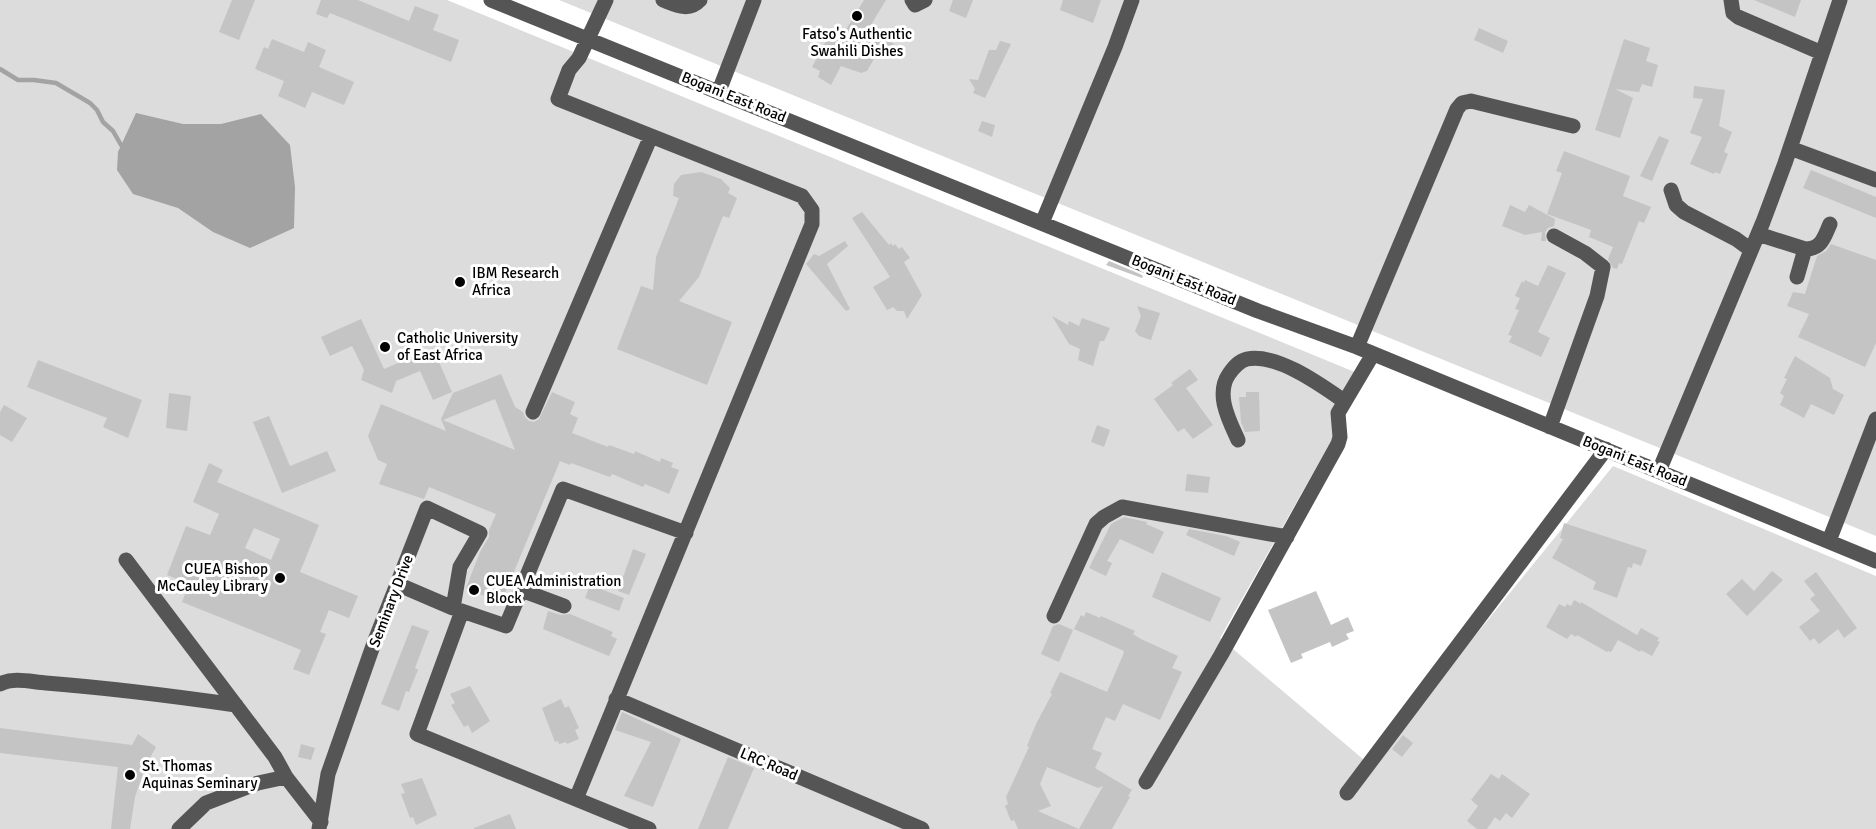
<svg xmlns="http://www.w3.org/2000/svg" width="1876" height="829" font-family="Signika,sans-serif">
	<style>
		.green { fill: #dcdcdc }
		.water { fill: #a3a3a3 }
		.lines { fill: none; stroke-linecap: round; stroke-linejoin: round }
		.stream { stroke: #a3a3a3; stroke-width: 4.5 }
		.building { fill: #c4c4c4; fill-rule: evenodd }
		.minor { stroke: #555; stroke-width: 15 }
		.poi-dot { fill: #000; stroke: #fff; stroke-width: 2 }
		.labels { text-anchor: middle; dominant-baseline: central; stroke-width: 6; stroke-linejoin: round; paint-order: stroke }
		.poi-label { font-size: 15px; fill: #000; stroke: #fff; text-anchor: start }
		.street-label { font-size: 15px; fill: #000; stroke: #fff }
	</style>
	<rect width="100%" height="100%" fill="#fff"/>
	<path class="green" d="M0 0H447L1367 377 1220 638 1370 765 1613 466 1876 576V829H0Z
		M559 0H1876V536Z"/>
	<path class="water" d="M136 113 183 124H221L261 114 290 145 295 187 294 228 250 248 213 232 178 208 133 194 117 170 118 152Z"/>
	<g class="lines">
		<path class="stream" d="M0 69 18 80H34L56 83 90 103 97 110 103 122 113 131 121 145"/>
	</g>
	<path class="building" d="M232 0H255L239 40 219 32Z
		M321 0H358L409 21 415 6 439 15 433 30 459 40 451 62 330 13 327 18 316 14Z
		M864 0H886L869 28 895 45 890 58 878 52 867 71 861 73 841 66 831 85 818 77 820 71 812 67 832 30 842 36Z
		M953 0H973L966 18 949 11Z
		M1063 0H1101L1093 23 1060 10Z
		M1754 0H1801L1795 17Z
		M1479 28 1508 41 1503 53 1474 40Z
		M272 39 304 52 308 42 326 50 319 67 354 82 344 105 312 92 305 108 278 96 284 81 255 69 264 47 268 49Z
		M1624 39 1650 48 1646 61 1658 65 1652 87 1642 84 1639 92 1615 89 1633 98 1620 138 1595 130Z
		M1000 41 1011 44 985 98 973 93 975 89 969 79 978 80 989 50H996Z
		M1694 86 1725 90 1719 126 1732 132 1724 152 1728 154 1720 174 1715 172 1714 174 1690 164 1702 137 1690 133 1703 99 1693 98Z
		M982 121 995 125 992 137 978 131Z
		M1659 136 1669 140 1652 181 1640 176Z
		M1564 151 1630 176 1623 196 1651 207 1644 223 1639 221 1622 264 1619 263 1617 269 1613 268 1608 259 1613 247 1589 237 1591 230 1547 214 1562 173 1556 171Z
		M1811 170 1876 197V218L1803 188Z
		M701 172 721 179 730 188 728 193 737 198 729 218 723 216 699 277 679 301 732 322 707 385 617 349 641 286 653 290 656 257 679 198 673 196 674 184 681 175Z
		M1510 205 1525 212 1529 205 1555 219 1554 226 1548 228 1545 232 1546 241H1541L1542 232 1525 235 1502 226Z
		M862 212 889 245 891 243 893 246 895 244 899 249 902 247 910 258 904 262 922 295 907 319 904 311H897L893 307 887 310 873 287 890 277 852 218Z
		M845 241 848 246 827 264 850 309 846 311 806 264 814 254 819 256Z
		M1831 244 1876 260V343L1865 367 1798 337 1809 314 1787 306 1793 292 1805 294 1817 256 1826 251Z
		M1109 261 1140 274 1143 276 1142 278 1106 265Z
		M1548 265 1566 273 1538 332 1550 338 1541 357 1509 342 1512 336 1508 335 1519 310 1515 309 1520 298 1515 296 1522 281 1524 283 1525 280 1538 286Z
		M1137 306 1160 313 1151 340 1139 336 1135 331 1141 316Z
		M1052 316 1068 325 1069 321 1079 326 1082 318 1110 328 1104 341H1100L1093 366 1078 360 1080 349 1069 344Z
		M361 319 384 369 433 348 452 392 433 400 420 371 396 381 392 393 361 380 364 370 352 346 330 356 321 337Z
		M1795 356 1830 378 1833 389 1844 395 1834 415 1811 404 1804 418 1780 405 1784 396 1780 393 1787 379 1784 378Z
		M38 360 142 400 128 438 103 427 107 418 27 387Z
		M1190 369 1198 380 1186 388 1213 425 1193 439 1184 428 1178 432 1154 399 1173 385 1171 383Z
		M501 374 515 407 523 412 525 417 529 421 534 422 539 419 552 392 575 402 570 414 578 418 572 433 608 447 609 445 634 454 635 451 660 462 661 458 673 463 671 467 679 470 669 494 645 484 643 487 612 474 610 477 571 463 570 465 560 461 501 603 466 588 480 552 489 537V530L496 514 429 487 424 499 379 484 387 464 378 460 368 436 381 404 446 431 441 419 453 393ZM495 399 515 450 443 420Z
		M1246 392H1259L1260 431 1245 432 1241 422 1239 397H1246Z
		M169 393 191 396 187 431 166 428Z
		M4 405 27 418 12 442 0 435V412Z
		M269 416 290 466 327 451 336 471 282 493 253 422Z
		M1097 425 1110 430 1104 447 1091 442Z
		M209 463 223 470 217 482 319 525 300 572 358 596 349 618 329 610 320 632 326 634 309 675 293 669 301 650 182 602 189 584 167 575 186 526 210 535 219 514 193 502ZM254 528 280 539 271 560 245 548Z
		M1187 474 1210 477 1208 493 1185 491Z
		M1124 517 1147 522 1146 524 1164 532 1153 554 1120 539 1107 561 1112 563 1106 576 1089 568 1111 524Z
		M1564 523 1647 550 1641 566 1633 563 1632 568 1628 567 1617 598 1593 589 1596 582 1552 558 1563 539 1560 538Z
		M1189 529 1226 536 1240 542 1234 556 1186 535Z
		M633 549 646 554 629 595 618 591Z
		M1772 571 1783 580 1747 616 1726 594 1742 579 1754 591Z
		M1162 572 1221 598 1210 622 1152 597Z
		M1816 572 1857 628 1844 638 1838 629 1819 644 1814 638 1810 641 1799 627 1820 611 1810 599 1815 595 1804 581Z
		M590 585 624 598 619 611 585 598Z
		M1316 591 1331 625 1348 617 1354 631 1346 634 1349 639 1332 647 1330 642 1301 654 1303 658 1291 663 1268 610Z
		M1574 600 1581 604V602L1637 635 1641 628 1659 638 1657 641 1660 642 1652 656 1641 650 1640 652 1618 640 1611 652 1608 651 1607 652 1577 635 1576 637 1571 634 1567 639 1546 627 1559 604 1565 607 1567 604 1571 606Z
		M548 611 561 615 570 614 613 632 611 636 617 639 609 656 543 629Z
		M1086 612 1100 618 1101 616 1135 631 1133 634 1141 639 1178 656 1172 668 1182 672 1160 720 1123 704 1115 721 1106 717 1092 749 1102 753 1095 768 1132 790 1128 796 1130 797 1112 829H1018L1014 820 1011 821 1005 806 1008 804 1006 797 1029 747 1027 746 1036 724 1052 694 1050 693 1060 672 1107 692 1123 655 1124 651 1074 629 1081 615 1084 617ZM1047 767 1098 788 1103 786 1079 829 1038 811 1051 806 1040 784Z
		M1059 624 1073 630 1059 662 1041 654 1053 626Z
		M412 625 429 631 415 668 418 670 415 677 409 692 406 691 399 711 381 704Z
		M470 686 490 721 472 733 468 725 464 727 451 705 455 703 450 694Z
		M561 699 565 708 569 706 579 728 575 730 579 739 567 744 566 742 559 744 558 741 555 742 542 708Z
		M622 712 681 739 653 807 624 796 651 742 615 730Z
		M0 728 132 745 138 734 156 747 145 767 135 797 130 829H111L118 767 0 753Z
		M1403 735 1413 743 1402 757 1392 749Z
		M301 744 315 748 311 760 298 757Z
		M728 757 754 768 728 829H698Z
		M1491 774 1499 779 1502 774 1530 794 1512 818 1506 813 1500 821 1495 817 1487 829H1477L1467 821 1478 806 1471 800Z
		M422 778 437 815 416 825 413 817 410 818 401 794 405 793 401 784Z
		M510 814 516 829H474V828Z"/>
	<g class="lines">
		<path class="minor" d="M491 0 1258 311 1357 347 1876 561
			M663 0C676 5 689 12 700 0
			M912 0 915 5 925 0
			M1731 0 1733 13 1738 17 1822 53
			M719 91 754 0
			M1790 148 1876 180
			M1671 190 1676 205 1684 212 1736 239 1751 250
			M1042 223 1115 47 1132 0
			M1758 234 1805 249C1822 249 1824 237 1830 224
			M1797 277 1805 249
			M1357 347 1457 109 1462 103 1471 101 1573 126
			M533 412 651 136
			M1550 427 1597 296 1603 267 1585 253 1554 236
			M1238 440C1229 420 1215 394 1229 374 1234 367 1239 361 1247 359 1277 353 1321 385 1344 401
			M1659 471 1763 222 1785 163 1840 0
			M1829 541 1876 419
			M126 560 275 757 286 777 321 822
			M397 584 453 608 506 626 563 489 686 533
			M521 590 564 606
			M462 611 417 734 649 829
			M1054 616 1096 524 1104 517 1122 507 1287 537
			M0 684C14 677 31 682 46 683 110 688 173 696 236 705
			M616 699 922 829
			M1146 782 1221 655 1338 444 1340 437 1338 413 1373 354
			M1347 793 1606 449
			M576 799 812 224V210L802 196 558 99 569 70 579 58 606 0
			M179 829 206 803 258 783 286 777
			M319 829 328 774 374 643 427 508 480 533 460 567 453 608"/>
	</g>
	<g class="poi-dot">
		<circle cx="857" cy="16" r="6"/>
		<circle cx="460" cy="282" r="6"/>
		<circle cx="385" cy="347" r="6"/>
		<circle cx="280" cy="578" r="6"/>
		<circle cx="474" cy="590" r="6"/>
		<circle cx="130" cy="775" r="6"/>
	</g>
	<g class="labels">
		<g class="poi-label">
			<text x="857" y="34" text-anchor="middle">Fatso's Authentic<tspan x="857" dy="17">Swahili Dishes</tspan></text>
			<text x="472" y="273">IBM Research<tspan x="472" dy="17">Africa</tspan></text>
			<text x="397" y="338">Catholic University<tspan x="397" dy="17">of East Africa</tspan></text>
			<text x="268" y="569" text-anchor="end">CUEA Bishop<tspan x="268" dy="17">McCauley Library</tspan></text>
			<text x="486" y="581">CUEA Administration<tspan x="486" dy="17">Block</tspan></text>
			<text x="142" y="766">St. Thomas<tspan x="142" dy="17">Aquinas Seminary</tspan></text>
		</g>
		<g class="street-label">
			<text transform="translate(734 97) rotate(22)">Bogani East Road</text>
			<text transform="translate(1184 280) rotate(22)">Bogani East Road</text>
			<text transform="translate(1635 461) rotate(22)">Bogani East Road</text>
			<text transform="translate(391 601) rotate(-69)">Seminary Drive</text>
			<text transform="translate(769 764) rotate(23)">LRC Road</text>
		</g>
	</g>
</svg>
